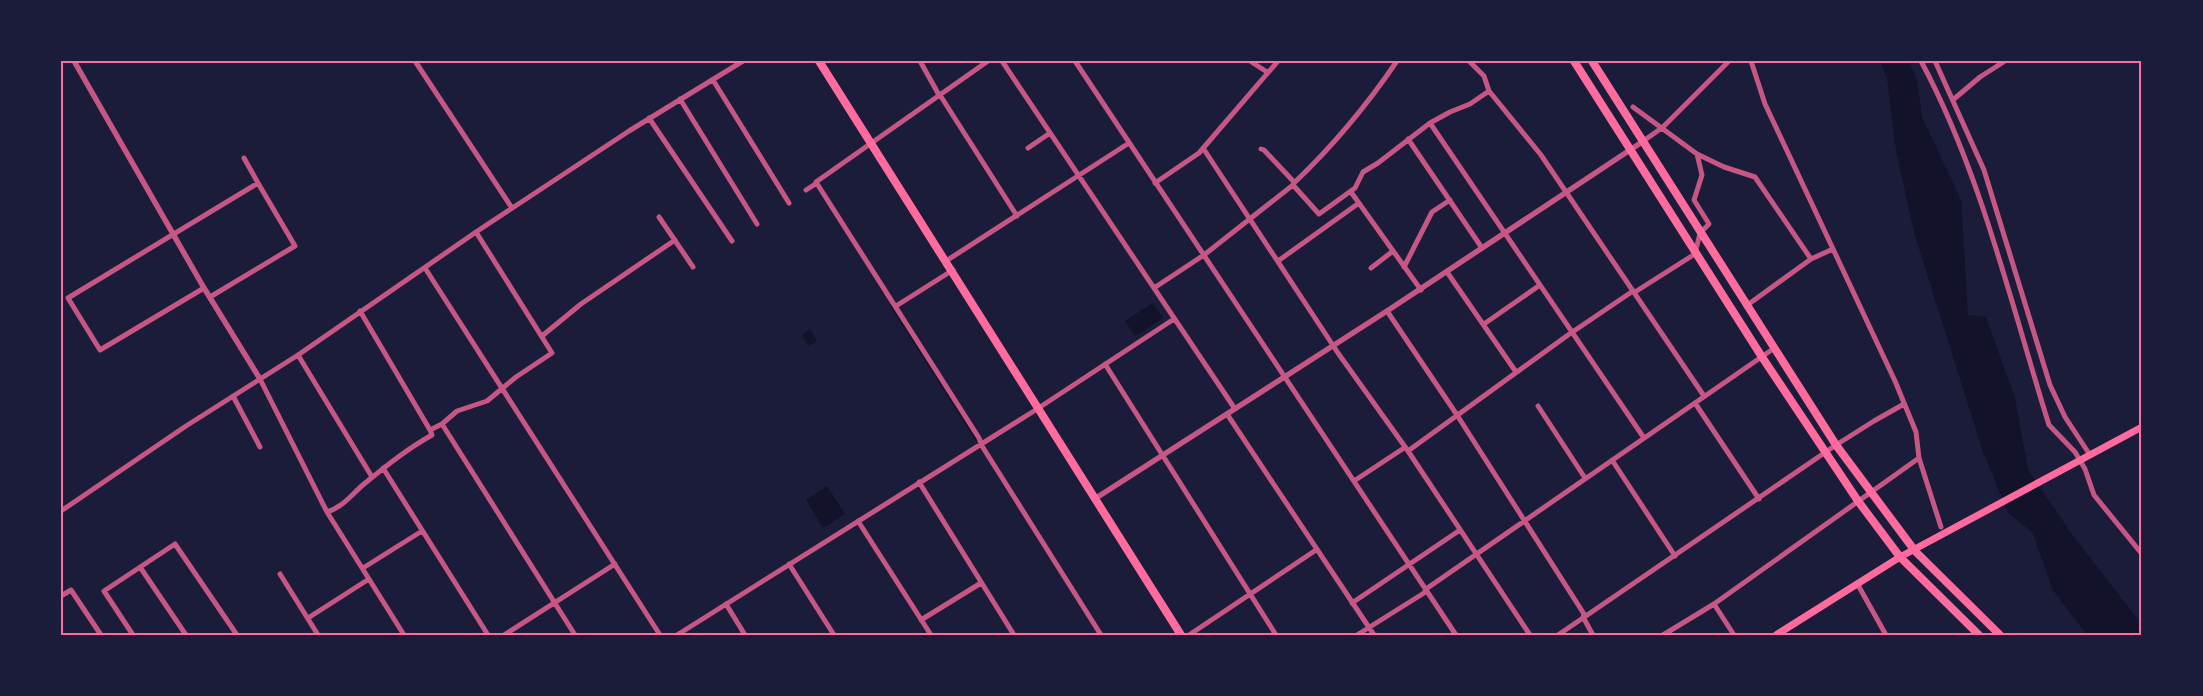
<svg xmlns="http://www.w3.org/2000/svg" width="2203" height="696" font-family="'Asap Condensed',sans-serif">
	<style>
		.water { fill: #12122b }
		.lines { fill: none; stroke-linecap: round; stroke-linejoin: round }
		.stream { stroke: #12122b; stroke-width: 2.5 }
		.minor { stroke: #c65784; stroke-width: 5 }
		.tertiary { stroke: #c65784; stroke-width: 5.5 }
		.secondary { stroke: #ff6b9d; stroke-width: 7 }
		.primary { stroke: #ff6b9d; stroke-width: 8 }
		.trunk { stroke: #ff6b9d; stroke-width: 8 }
		.neatline { fill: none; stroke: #ff6b9d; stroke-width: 2 }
	</style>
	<rect width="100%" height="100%" fill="#1b1b3a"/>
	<path class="water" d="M1880 61H1909L1917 80 1922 117 1961 200 1968 315 1986 317 2015 398 2028 470 2071 533 2142 625V635H2087L2052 589 2033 533 2008 513 1982 449 1914 232 1896 150 1887 78Z
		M1153 303 1163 318 1135 336 1125 321Z
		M810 329 817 341 808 346 802 335Z
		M827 486 845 514 823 528 806 500Z"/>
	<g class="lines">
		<path class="stream" d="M891 305 977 440"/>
		<path class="minor" d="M415 61 512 208
			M920 61 939 95
			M988 61 816 182 979 438 982 446 1101 635
			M1002 61 1235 409
			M1075 61 1456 635
			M1250 61 1267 72
			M1469 61 1484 76 1489 91 1541 155 1704 396
			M1751 61 1765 104 1895 381 1916 432 1919 458 1941 527
			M1921 61C1981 173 2011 304 2049 425L2075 452 2085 469 2094 495 2142 554
			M1935 61 1984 170 2050 385 2065 417 2090 455
			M713 80 789 203
			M940 95 1017 216
			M680 99 757 224
			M1954 99 1980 77 2005 61
			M1633 107 1697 154 1724 167 1755 177 1811 259
			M649 118 732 241
			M1430 123 1644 438
			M1408 139 1482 248
			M1642 142 1663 127 1729 61
			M1028 148 1050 133
			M1203 148 1338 353 1408 451 1530 635
			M1261 149 1264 150 1294 182 1293 185 1319 214 1355 188 1363 172 1378 163 1430 123 1450 112 1470 104 1489 91
			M244 158 258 183
			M1155 183 1199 153 1278 61
			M1294 183C1333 146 1367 105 1397 61
			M806 190 817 183
			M1351 192 1421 290
			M659 217 693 267
			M946 261 1129 143
			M1278 261 1359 203
			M1404 267 1432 212 1450 200
			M425 268 660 635
			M1371 268 1393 251
			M1447 272 1516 372
			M204 288 100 350 68 298 258 183 295 246 210 297
			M1154 288 1204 255 1293 185
			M1635 292 1695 254 1700 233 1709 224 1694 200 1702 175 1697 154
			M896 306 953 270
			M1746 306 1811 259 1833 249
			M360 311 430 430 442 424 457 411 487 401 516 377 552 353 476 232
			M1387 311 1457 415 1584 614 1583 617 1593 635
			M1484 324 1540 285
			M542 336 581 304 675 240
			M298 355 372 477
			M1105 364 1276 635
			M260 379 327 512 404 635
			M233 396 260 447
			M1695 403 1759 499
			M1538 406 1585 478
			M1227 414 1374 635
			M442 424 575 635
			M1408 451 1568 335 1633 291
			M1612 460 1675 556
			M383 468 488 635
			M1354 481 1404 448
			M919 482 1014 635
			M61 511 186 426 298 355 476 232 629 131 743 61
			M327 512C343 507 351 495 364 484 386 466 407 449 432 435L430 430
			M858 521 931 635
			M789 564 834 635
			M140 567 186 635
			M363 568 422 531
			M280 574 318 635
			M1858 585 1886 635
			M61 596 71 590 101 635
			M1352 603 1460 530
			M726 604 745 635
			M1714 604 1734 635
			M308 618 369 579
			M921 620 981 583
			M133 635 104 591 175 544 237 635
			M504 635 615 564
			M677 635 1034 411 1174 319
			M1189 635 1316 550
			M1357 635 1424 593 1426 589 1773 349
			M1558 635 1836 445 1874 421 1904 404
			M1663 635 1714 604 1919 458"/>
		<path class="tertiary" d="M74 61 204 288 260 379
			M1096 498 1387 311 1642 142"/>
		<path class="secondary" d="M1776 635 1900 557 2142 427"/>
		<path class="primary" d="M1574 61 1762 357 1858 501 1900 557 1979 635
			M1592 61 1836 445 1915 551 2000 635"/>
		<path class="trunk" d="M819 61 1181 635"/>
	</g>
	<rect width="2203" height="696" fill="none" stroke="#1b1b3a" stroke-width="125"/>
	<rect x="62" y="62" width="2078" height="572" class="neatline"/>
</svg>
